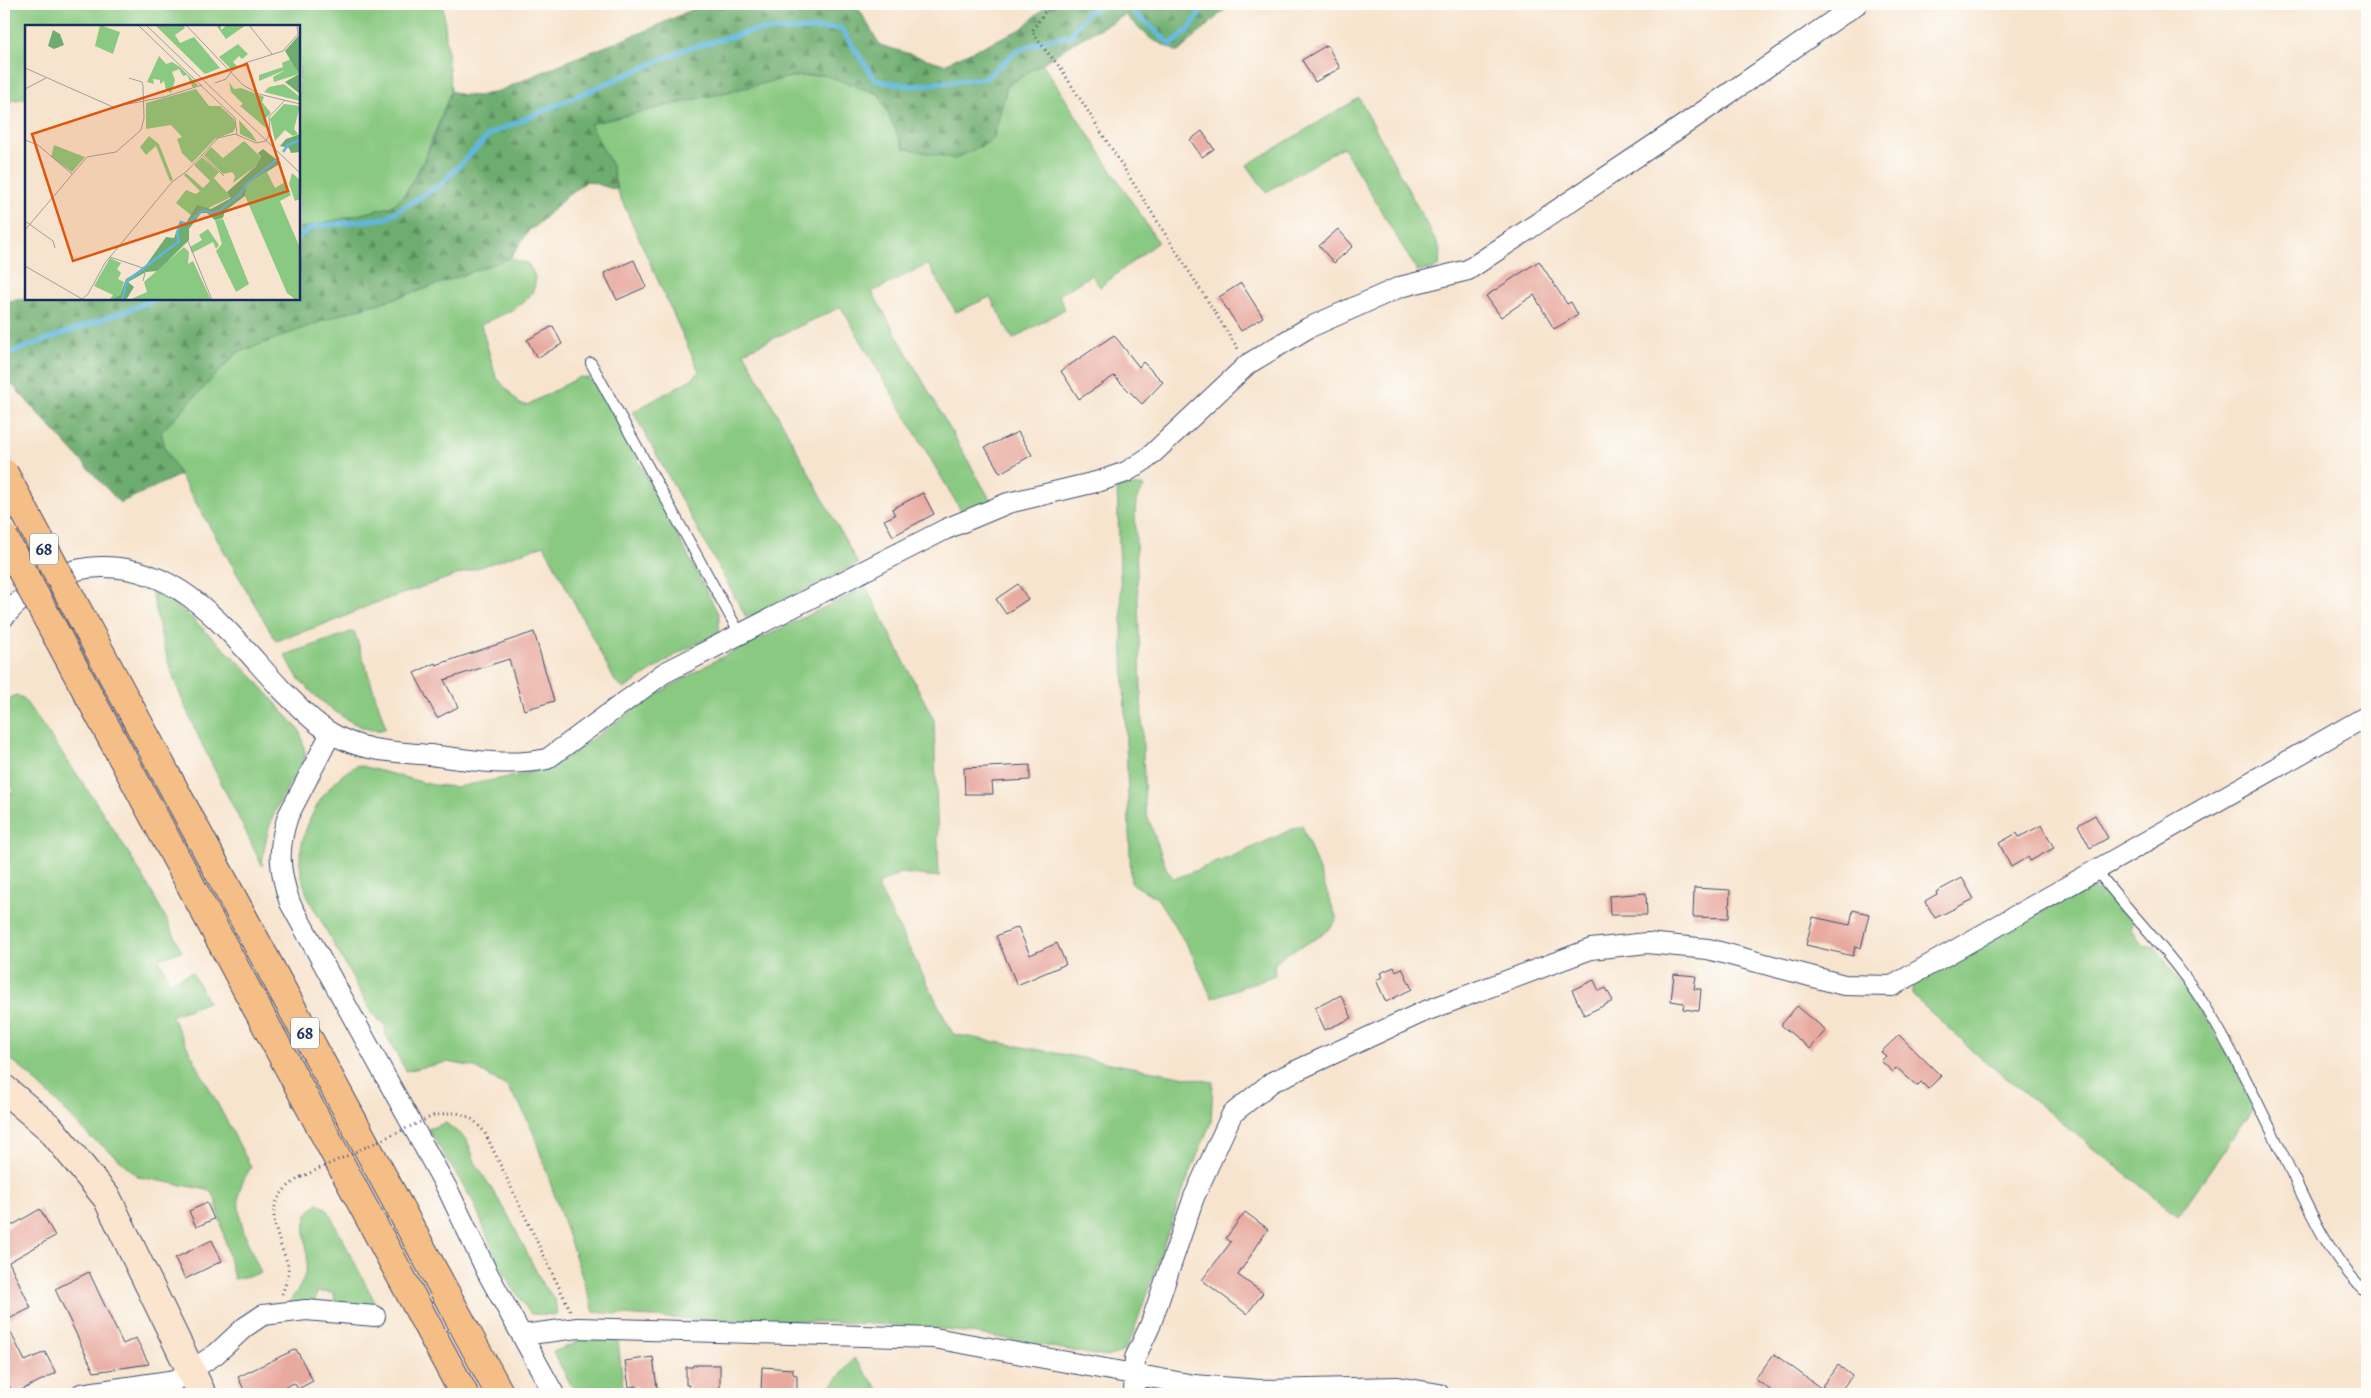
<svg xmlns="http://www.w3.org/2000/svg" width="2371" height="1398" font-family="Alegreya,serif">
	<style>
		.green { fill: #89c981; stroke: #527c70 }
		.forest { fill: url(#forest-firs); stroke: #446e66 }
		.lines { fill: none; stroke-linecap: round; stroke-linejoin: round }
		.stream { stroke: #60b7dd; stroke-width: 5.5 }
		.building { fill: #e8a99f }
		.lane-casing { stroke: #3c4a6f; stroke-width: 12 }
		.street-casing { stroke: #3c4a6f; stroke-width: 22 }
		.secondary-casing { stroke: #3c4a6f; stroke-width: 30 }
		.highway-casing { stroke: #3c4a6f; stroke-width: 30 }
		.path { stroke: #3c4a6f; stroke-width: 3; stroke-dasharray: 1 4; stroke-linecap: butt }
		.lane { stroke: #fff; stroke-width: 10 }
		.street { stroke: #fff; stroke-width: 20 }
		.secondary { stroke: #fbe5cf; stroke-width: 28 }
		.highway { stroke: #f6be87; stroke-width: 28 }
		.highway-bridge-casing { stroke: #3c4a6f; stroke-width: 30; stroke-linecap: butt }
		.path-bridge { stroke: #3c4a6f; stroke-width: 3; stroke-dasharray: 1 4; stroke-linecap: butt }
		.highway-bridge { stroke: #f6be87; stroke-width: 28 }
		.labels { text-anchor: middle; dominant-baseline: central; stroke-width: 4.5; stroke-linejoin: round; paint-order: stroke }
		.shield { fill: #fdfcf7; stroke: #5f6c8c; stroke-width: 1 }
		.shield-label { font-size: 18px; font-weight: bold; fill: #1b2f5e }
		.inset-river { fill: none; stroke: #60b7dd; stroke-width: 2.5 }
		.inset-road { fill: none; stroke: #9f9ca1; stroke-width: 1 }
		.view { fill: #de5710; fill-opacity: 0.15; stroke: #de5710; stroke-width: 2.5 }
		.inset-edge { fill: none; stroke: #1b2f5e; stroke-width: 2.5 }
	</style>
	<defs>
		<pattern id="forest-firs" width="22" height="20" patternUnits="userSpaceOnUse" patternTransform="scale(1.25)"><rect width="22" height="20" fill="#6ead6f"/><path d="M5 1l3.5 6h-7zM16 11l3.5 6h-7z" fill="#5a8d5e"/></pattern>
	</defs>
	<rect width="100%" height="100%" fill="#fdfcf7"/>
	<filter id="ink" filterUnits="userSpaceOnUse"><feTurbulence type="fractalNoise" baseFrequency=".02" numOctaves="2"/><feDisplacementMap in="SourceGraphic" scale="10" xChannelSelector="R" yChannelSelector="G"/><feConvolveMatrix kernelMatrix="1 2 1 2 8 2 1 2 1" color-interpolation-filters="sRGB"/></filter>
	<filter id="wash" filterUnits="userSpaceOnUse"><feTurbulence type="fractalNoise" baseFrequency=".0096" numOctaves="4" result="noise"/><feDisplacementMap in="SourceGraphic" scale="20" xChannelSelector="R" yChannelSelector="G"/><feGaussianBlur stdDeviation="1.12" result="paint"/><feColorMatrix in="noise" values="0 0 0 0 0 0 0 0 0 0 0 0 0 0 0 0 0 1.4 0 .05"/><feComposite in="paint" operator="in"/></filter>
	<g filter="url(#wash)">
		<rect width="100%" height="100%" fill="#f7e4ce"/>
		<path class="green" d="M4 4H443L451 91 423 162 401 200 390 207 299 229V26H26V98L4 102Z
			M1042 63 1158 242 1100 287 1091 275 1059 295 1065 309 1013 339 990 297 956 312 928 264 872 292 991 501 963 514 841 307 744 352 858 564 756 615 746 617 633 412 693 378 699 371 617 190 612 166 589 124 791 77 824 75 879 94 904 148 993 140 1007 86Z
			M1359 98 1440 249 1439 267 1417 271 1343 147 1266 192 1247 165Z
			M508 257 528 264C531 269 535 274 535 278 538 304 499 315 481 325L496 377 520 404 527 405 580 377 588 378 595 384 617 420 719 615V633L680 652 624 689 615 681 544 545 370 605 339 619 276 641 166 451 161 432 237 353 341 314 416 292Z
			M1145 486 1137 497 1135 512 1145 809 1166 868 1174 879 1238 854 1302 825 1337 919C1320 945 1293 943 1274 965L1275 975 1212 998 1190 950 1157 898 1131 883 1117 486Z
			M866 587 934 720 939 877 900 873 877 885 953 1034 1213 1082 1211 1122 1181 1195 1131 1339 1122 1352 1107 1357C1049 1347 990 1334 931 1328 819 1317 706 1325 594 1312L533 1132 519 1103 506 1086 474 1067 448 1062 406 1071 386 1035 385 1025 374 1016 308 898C304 886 300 873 300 860 301 825 326 780 358 765L433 785 457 787 525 774 561 761 647 700 716 660Z
			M152 593 168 600 186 613 246 669 300 731 306 757C281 798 267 817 262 866 231 798 191 732 168 661 161 639 157 616 152 593Z
			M354 631 386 728C365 741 313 696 299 679 294 672 290 663 285 655Z
			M16 695 23 698C80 778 140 861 182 951L159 959 170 982 192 972 208 1002 171 1016 251 1167C247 1174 242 1181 240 1189 234 1218 250 1247 261 1273L234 1279 215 1197 208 1190 139 1177 107 1149 90 1137 53 1098 17 1064 4 1056V799L14 791 4 766V741L10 698Z
			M2091 888 2105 895 2133 920 2130 928 2143 945 2155 947 2208 1020 2255 1106 2178 1216 1980 1057 1912 995V984L2075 892Z
			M446 1123 467 1140 475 1162 509 1217 542 1283 555 1299 557 1315 531 1314 512 1287 496 1258 474 1203 428 1129Z
			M318 1203 327 1209 379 1310 335 1305 334 1293 317 1292 314 1304 286 1305C297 1293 305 1281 307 1264 309 1242 295 1219 318 1203Z
			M601 1338 618 1341 624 1394H576L553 1352 576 1343 578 1339Z
			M854 1358 882 1394H825Z"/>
		<path class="forest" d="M704 4H856L880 45 944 64 1021 29 1048 4H1231L1178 52 1151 39 1125 15 1075 42 1007 86 993 140 955 159 904 148 879 94 824 75 791 77 590 124 612 166 617 190 587 181 567 196 535 227 530 229 510 258 416 292 341 314 237 353 161 432 166 451 180 475 120 503 4 376V301L28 299H299V229L390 207C419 190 439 123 451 91L463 95 479 96 501 90 570 60 648 30Z"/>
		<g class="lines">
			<path class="stream" d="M1116 4 1127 6 1171 45 1191 27 1205 4
				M299 236 313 227 386 218 440 185 490 134 686 49 752 31 841 28 875 80 911 86 986 78 1016 51 1047 40 1070 36 1087 12 1107 4
				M4 355 158 299"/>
		</g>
		<g id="blocks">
			<path class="building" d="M1327 45 1340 68 1315 82 1302 60Z
				M1202 131 1214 149 1202 157 1190 140Z
				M1338 229 1353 246 1334 263 1319 246Z
				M634 260 646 287 617 300 604 273Z
				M1539 261 1567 304 1571 302 1578 315 1554 329 1534 295 1501 317 1486 296Z
				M1241 283 1263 317 1241 331 1219 297Z
				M553 326 562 344 537 358 527 340Z
				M1114 335 1139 367 1143 362 1163 382 1142 404 1114 376 1079 399 1061 371Z
				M1018 432 1032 455 1000 473 985 447Z
				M923 493 934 514 893 536 884 520 895 515 892 509Z
				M1018 584 1028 599 1006 614 996 599Z
				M534 632 554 701 524 710 509 659 444 680 458 707 437 718 414 673 435 663 436 665Z
				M1030 765V780L992 782 993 794H965L964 768Z
				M2095 815 2108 838 2090 848 2078 825Z
				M2042 825 2054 848 2030 861 2028 857 2011 867 1999 843 2017 833 2019 837Z
				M1962 878 1974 899 1935 918 1925 901 1937 894 1936 892Z
				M1694 888 1730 890 1729 918 1693 917Z
				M1646 893 1647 915H1610L1609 896Z
				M1853 910 1869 914 1861 948 1855 947 1853 956 1806 945 1813 917 1850 925Z
				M1018 927 1030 955 1057 943 1066 964 1017 985 996 936Z
				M1394 967 1396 971 1402 968 1412 989 1386 1002 1376 980 1382 977 1380 973Z
				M1674 974 1696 976 1694 989H1701L1699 1011 1683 1009 1684 1003 1671 1001Z
				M1594 980 1599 991 1606 988 1613 1001 1584 1015 1572 990Z
				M1341 995 1352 1018 1325 1030 1315 1008Z
				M1797 1006 1826 1030 1810 1049 1781 1025Z
				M1899 1035 1941 1076 1928 1089 1921 1082 1917 1086 1897 1068 1893 1072 1881 1061 1886 1056 1881 1052Z
				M207 1203 214 1219 196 1227 189 1211Z
				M40 1209 55 1236 9 1262 31 1308 5 1321 25 1361 45 1352 56 1373 13 1394 4 1375V1230Z
				M1245 1212 1268 1229 1238 1275 1263 1293 1247 1314 1202 1280 1231 1242 1226 1238Z
				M212 1240 222 1261 185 1279 175 1258Z
				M89 1272 123 1344 136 1338 149 1364 94 1372 55 1289Z
				M296 1349 313 1381 298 1389 294 1383 270 1394H246L238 1377Z
				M1774 1354 1829 1394H1776L1755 1379Z
				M653 1357 657 1388 638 1391 637 1386 629 1387 625 1361Z
				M693 1365H720V1391H689V1385H686V1367H693Z
				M1838 1365 1852 1376 1838 1394H1834L1822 1386Z
				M762 1367 793 1369V1374L797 1375V1392L761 1393Z"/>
		</g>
	</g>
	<g filter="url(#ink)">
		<use href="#blocks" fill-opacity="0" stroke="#3c4a6f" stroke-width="1"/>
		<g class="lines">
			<defs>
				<path id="lane" d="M591 363 740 634
					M2096 870C2136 921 2180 962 2213 1019 2240 1065 2263 1113 2286 1161 2308 1207 2329 1258 2367 1293"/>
				<path id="street" d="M4 617C29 588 63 567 102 567 184 566 231 636 283 691 298 706 313 722 331 733 362 752 396 752 430 755 468 760 509 767 547 759L664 673 946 529 1008 503 1100 481 1126 472 1148 458 1248 364 1308 328 1400 287 1468 270 1688 122 1857 4
					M331 733 288 816C277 849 279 870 290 903L449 1192 487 1272 554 1394
					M522 1335 578 1328 934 1338 1194 1385 1260 1390 1398 1387 1439 1394
					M81 1394 176 1380 216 1354 245 1327 263 1315 306 1310 375 1316
					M1134 1394 1135 1358 1150 1326 1194 1197 1232 1114 1272 1082 1423 1012 1591 949 1647 943 1708 949 1844 985 1892 986 2367 716"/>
				<path id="secondary" d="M4 1089 50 1128 107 1198 202 1394"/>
				<path id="highway" d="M85 624 500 1394
					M58 638 464 1394"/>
			</defs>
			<use href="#lane" class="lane-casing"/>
			<use href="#street" class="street-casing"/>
			<use href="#secondary" class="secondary-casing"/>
			<use href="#highway" class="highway-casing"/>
			<path class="path" d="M1050 4 1032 31 1046 51 1060 67 1238 349
				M433 1116C458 1110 469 1112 485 1133L570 1310
				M282 1294C285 1286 289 1275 288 1267 288 1262 284 1255 282 1249 270 1215 268 1198 301 1177"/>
			<use href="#lane" class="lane"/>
			<use href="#street" class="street"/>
			<use href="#secondary" class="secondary"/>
			<use href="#highway" class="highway"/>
			<defs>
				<path id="highway-bridge" d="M4 473 85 624
					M4 538 58 638"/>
			</defs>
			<use href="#highway-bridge" class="highway-bridge-casing"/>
			<path class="path-bridge" d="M301 1177 433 1116"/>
			<use href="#highway-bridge" class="highway-bridge"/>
		</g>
	</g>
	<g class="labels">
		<g class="shield">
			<rect x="30" y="533.5" width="28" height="31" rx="4"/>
			<rect x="291" y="1017.5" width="28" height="31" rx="4"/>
		</g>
		<g class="shield-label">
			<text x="44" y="549">68</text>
			<text x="305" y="1033">68</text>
		</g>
	</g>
	<g transform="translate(25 25)">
		<rect width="275" height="275" fill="#f7e4ce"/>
		<path d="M75 0 95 7 88 29 70 21ZM130 0H158L160 3 150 10 155 18 169 12 195 43 180 49ZM191 0H196V5L202 0H221L201 14ZM213 19 223 29 217 34 214 31 208 37 213 42 207 45 194 32ZM134 31 141 39 147 37 155 42 173 60 168 63 162 50 158 51 154 44 147 47 150 55 146 68 141 65 139 56 135 59V55L128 54 129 59 122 57ZM266 34 274 49 249 57 248 52 260 45 234 56V50L258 42 257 38ZM204 57 209 64 216 63 239 72 237 77 246 88 239 95 241 103 215 81 218 79 206 67ZM259 59 275 72V76L239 67 244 62ZM171 64 184 81H195L209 94 211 102 208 107 190 114 167 138 157 128 152 114 157 112 146 100 121 104V78ZM259 79 275 81 269 104 273 109 268 111 260 105 250 116 245 94ZM214 95 227 109 232 117 215 109ZM124 111 134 119 148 155 145 156 131 121 121 130 115 122ZM219 116 236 132 231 141 208 158 210 151 207 147 198 149 179 130 186 122 198 133ZM29 120 52 129 60 132 47 147 26 132ZM177 132 194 147 189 153 206 172 167 191 151 178 161 165 171 169 175 166 159 150 161 148 178 163 185 156 169 140ZM242 147 250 163 260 157 266 170 255 176 275 223V272L271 275 262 268 220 171 222 159ZM267 148 275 155V174L270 176 264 159ZM198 194 224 259 211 267 191 226 197 219 190 195ZM183 204 194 220 191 224 188 217 167 228 165 222 177 215 174 210ZM159 222 164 227 163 239 168 236 186 275H104L122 267 119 257ZM85 233 96 238 92 244 96 248 93 254 99 257 95 270 84 275 88 270 69 261Z" fill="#89c981"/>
		<path d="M275 0V69L260 57 274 49 260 26 274 10ZM28 5 35 9 39 20 29 24 23 21ZM275 109V127L266 128 264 123 255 121 261 114ZM238 124 256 138 222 159 220 171 200 186 198 193 190 195 182 188H176L164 204V215L142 237 132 246 121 247 103 257 109 262 101 275H84L95 270 101 254 119 243 141 212 149 213 155 196 161 198 172 180 186 184 206 173 202 167 231 141 236 132 233 128Z" fill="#6ead6f"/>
		<path class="inset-river" d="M258 127 263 120 275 115M97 275 102 256 154 216 152 208 156 197 162 199 178 185 186 188 194 186 215 169 222 158 254 133"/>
		<path class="inset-road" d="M113 0 210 93 212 109M121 0 275 148M161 0 218 60 234 69 275 79M224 0 247 29M0 43 88 82 139 72 177 60M190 58 201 54 207 46 220 38 258 26 273 9 272 0M0 64 21 53M0 115 13 120 47 149M177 130 199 151M0 196 28 216 30 223M0 205 62 132 91 127 116 105 119 93 118 61 117 57 104 53M163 216 187 275M85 232 118 243 120 248 118 256M0 241 57 274M56 275 63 269 80 238 147 157 162 146 193 113 210 109 231 118 241 116 245 108 244 92 260 75"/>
		<path class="view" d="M222 39 263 166 48 236 7 109Z"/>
		<rect width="275" height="275" class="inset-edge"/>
	</g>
	<rect width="2371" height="1398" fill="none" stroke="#fdfcf7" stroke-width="20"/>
</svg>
